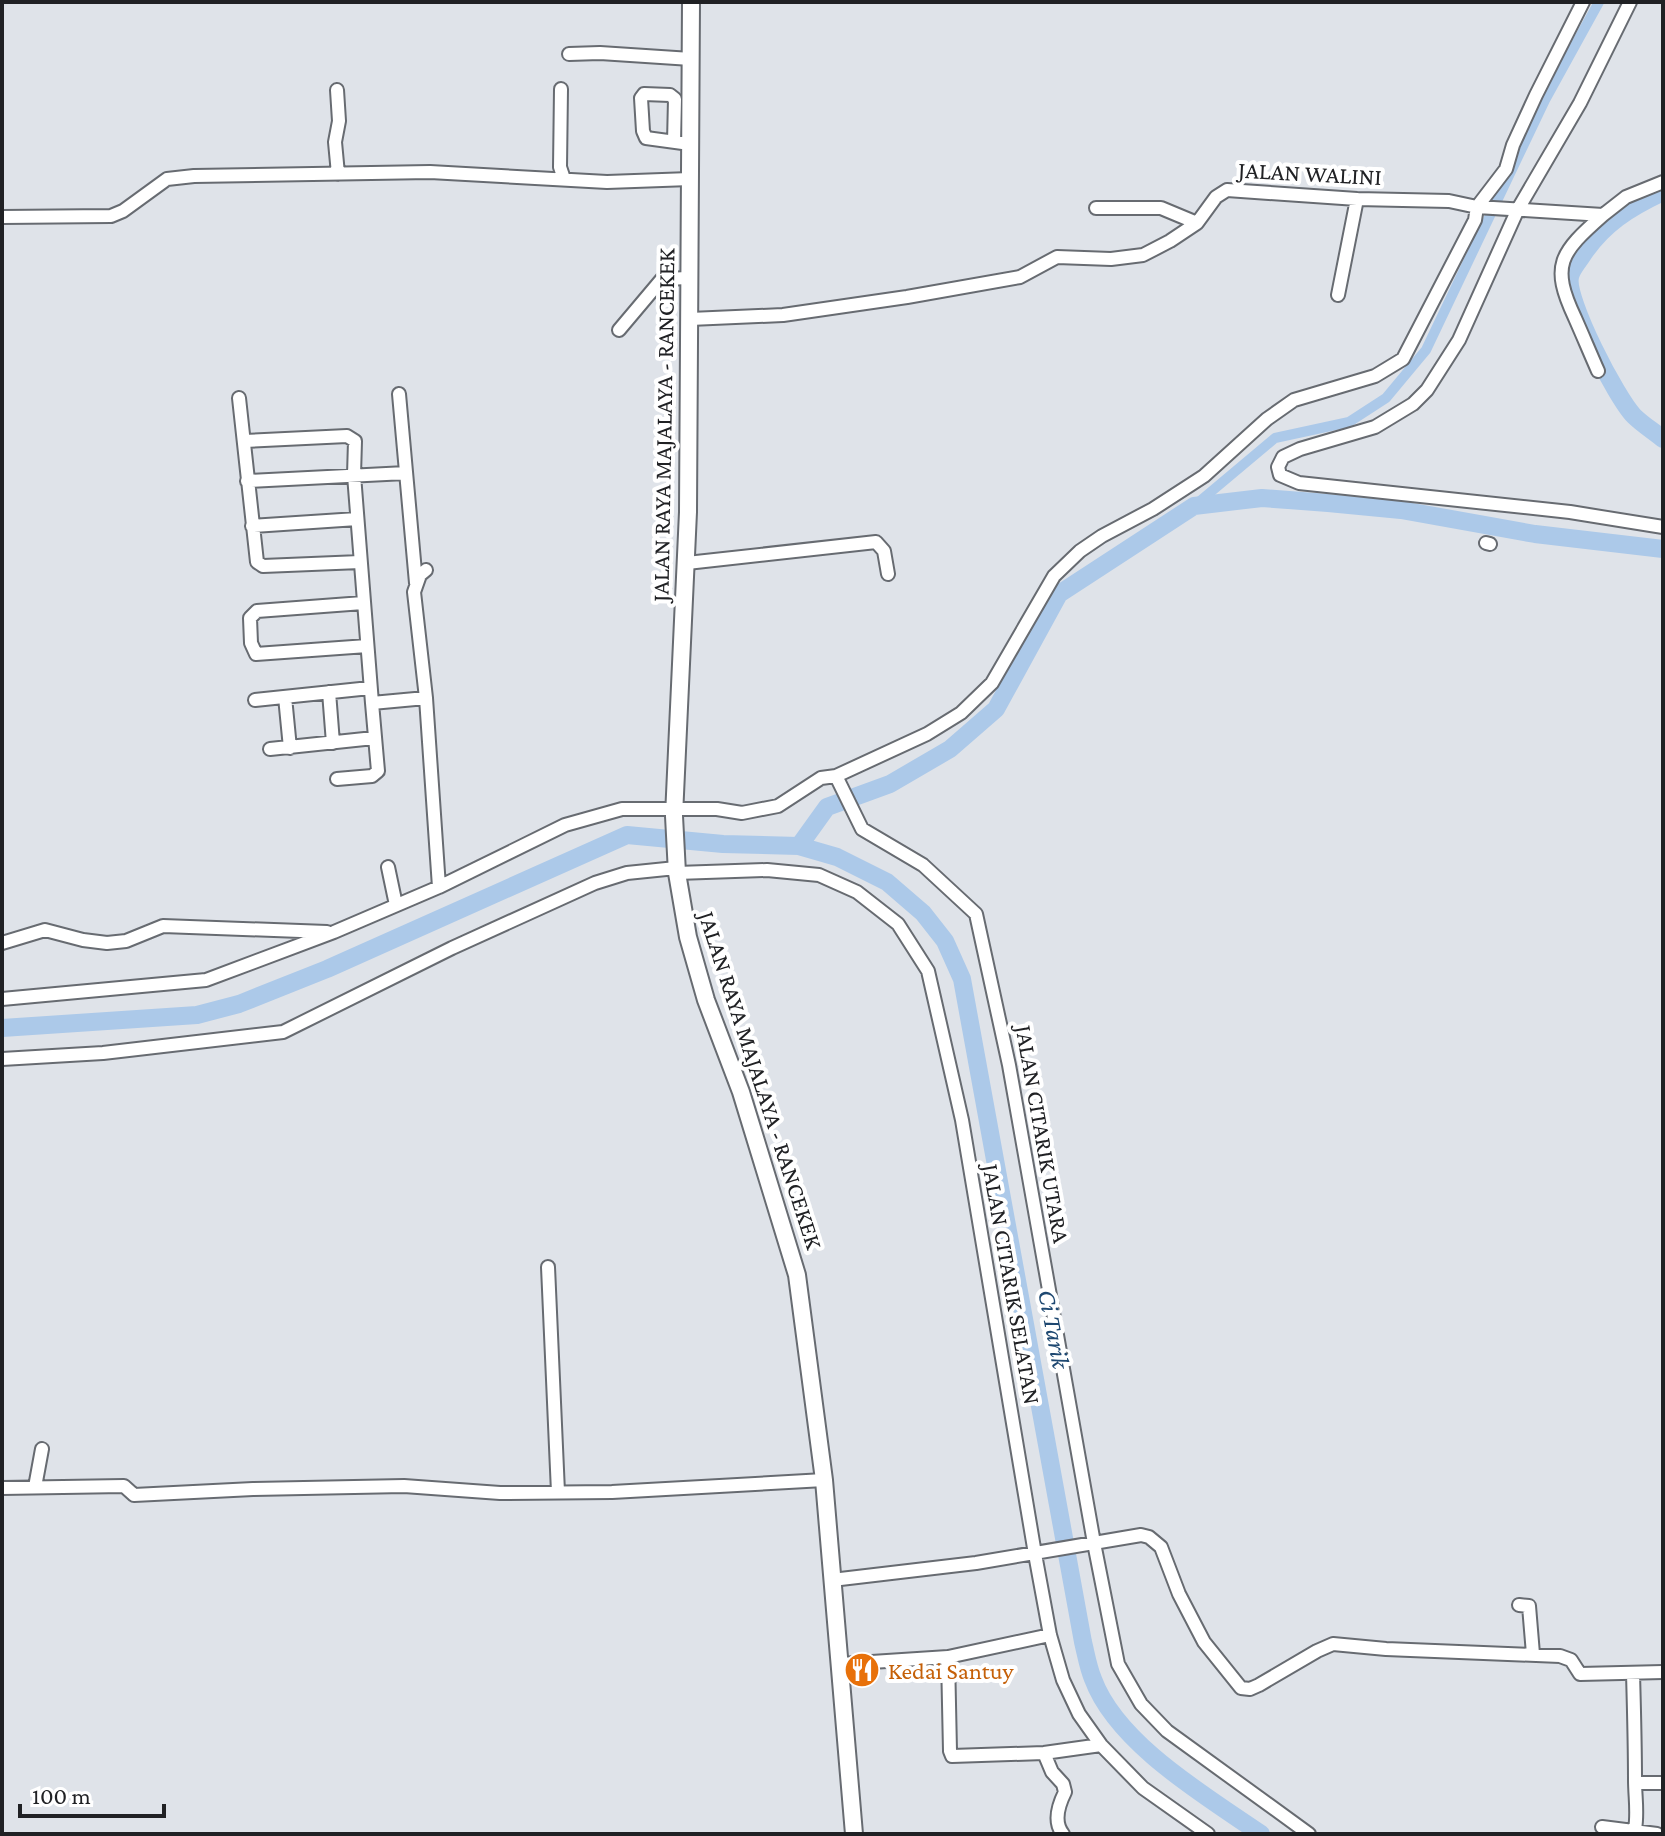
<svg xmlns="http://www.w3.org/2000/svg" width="1665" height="1836" font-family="'Crimson Pro',serif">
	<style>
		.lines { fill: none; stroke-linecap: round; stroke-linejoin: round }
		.canal { stroke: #acc9e9; stroke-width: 10 }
		.river { stroke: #acc9e9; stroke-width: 18 }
		.minor-casing { stroke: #676b71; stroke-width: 16 }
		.major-casing { stroke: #676b71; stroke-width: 20 }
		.minor { stroke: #fff; stroke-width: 12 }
		.major { stroke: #fff; stroke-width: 16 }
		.labels { text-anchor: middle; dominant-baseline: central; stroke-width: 8; stroke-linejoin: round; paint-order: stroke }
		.street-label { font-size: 24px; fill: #202124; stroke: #fff }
		.food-label { font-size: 24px; fill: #c56008; stroke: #fff; text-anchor: start }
		.water-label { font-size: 26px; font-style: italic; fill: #1e4871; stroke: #fff }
	</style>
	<rect width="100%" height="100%" fill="#dfe3e9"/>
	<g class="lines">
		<path class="canal" d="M1194 506 1275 438 1349 422 1386 398 1426 350 1545 100 1599 2"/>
		<path class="river" d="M1663 192C1629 208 1603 224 1582 256 1578 262 1571 270 1570 277 1565 299 1617 399 1634 416 1642 424 1653 431 1663 439
			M799 846 827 807 890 784 950 749 996 709 1059 594 1194 506 1262 498 1328 503 1401 510 1535 534 1663 549
			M2 1028 197 1015 239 1004 327 969 627 835 723 844 799 846 837 857 887 882 923 913 945 941 962 979 1083 1642C1086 1654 1088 1667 1093 1679 1117 1744 1206 1796 1261 1834"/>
		<defs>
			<path id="minor" d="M1630 2 1580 103 1518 209 1459 340 1427 390 1413 404 1375 427 1300 449 1283 457 1278 467 1280 475 1299 483 1570 512 1663 527
				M569 54 600 53 691 59
				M561 89 560 167 564 179
				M337 90 339 121 335 142 338 174
				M674 142 675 99 670 95 644 94 641 98 643 131 646 138 690 144
				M1096 208H1161L1197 223
				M2 217 111 216 123 211 167 179 194 176 430 172 607 182 690 179
				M1338 295 1357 199
				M690 319 783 315 907 297 1020 277 1057 257 1111 259 1143 255 1170 241 1197 223 1216 197 1227 190 1357 199 1449 201 1477 207 1603 215 1626 197 1663 182
				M619 330 662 279 689 278
				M1598 371C1590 353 1583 336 1575 318 1550 265 1560 253 1603 215
				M399 394 416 583
				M239 398 257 562 263 566 360 562
				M244 441 347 436 355 441 354 475 372 703 426 698 414 592 420 575 426 570
				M247 481 406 473
				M252 526 357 519
				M1486 543 1490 544
				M687 563 876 542 884 551 888 574
				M363 603 257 611 250 618 251 643 256 654 367 646
				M329 692 333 743
				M285 697 290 748
				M426 698 439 887
				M255 700 370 688
				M270 749 374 738
				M836 776 927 734 961 713 992 683 1054 576 1080 551 1102 536 1153 509 1204 476 1267 419 1294 400 1375 376 1403 359 1475 220 1477 207 1506 169 1513 145 1536 95 1583 2
				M337 779 372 776 378 771 372 703
				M388 867 396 905
				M677 873 767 870 819 875 857 892 898 924 928 971 962 1120 1035 1554 1050 1635 1063 1680 1079 1714 1101 1745 1143 1788 1208 1834
				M2 943 45 930 83 940 107 943 126 941 163 926 327 932
				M2 999 206 980 334 932 439 887 565 825 622 809H717L742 813 778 806 821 778 836 776 862 829 923 865 976 914 1009 1065 1094 1543 1118 1664 1141 1704 1167 1731 1309 1834
				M2 1059 103 1053 283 1032 452 948 595 883 627 873 676 868
				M548 1267 558 1492
				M35 1487 42 1449
				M2 1488 124 1486 134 1495 253 1489 404 1486 500 1493 612 1492 824 1480
				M832 1580 976 1563 1141 1535 1149 1537 1161 1547 1179 1594 1204 1642 1241 1688 1250 1689 1259 1685 1317 1651 1333 1644 1386 1649 1560 1656 1571 1660 1580 1674 1663 1672
				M1519 1605 1529 1606 1533 1654
				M948 1657 950 1751 952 1756 1044 1753 1101 1745
				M841 1664 948 1657 1050 1635
				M1633 1673C1634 1709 1635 1744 1635 1780 1635 1797 1638 1813 1635 1829
				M1044 1753 1052 1772 1063 1784 1065 1792C1059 1804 1053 1822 1063 1834
				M1635 1783H1663
				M1602 1827 1657 1834"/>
			<path id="major" d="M691 2 688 512 674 816 677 873 688 937 706 1000 741 1092 797 1275 824 1480 854 1834"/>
		</defs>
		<use href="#minor" class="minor-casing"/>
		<use href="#major" class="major-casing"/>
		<use href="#minor" class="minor"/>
		<use href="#major" class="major"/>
	</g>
	<defs>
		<symbol id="restaurant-disc" viewBox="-11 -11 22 22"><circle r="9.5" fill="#e8710a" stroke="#fff"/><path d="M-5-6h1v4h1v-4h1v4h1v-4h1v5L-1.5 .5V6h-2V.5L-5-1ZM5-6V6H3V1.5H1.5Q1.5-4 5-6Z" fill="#fff"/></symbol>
	</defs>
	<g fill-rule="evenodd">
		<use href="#restaurant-disc" x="842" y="1650" width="40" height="40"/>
	</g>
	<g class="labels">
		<g class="street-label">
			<text transform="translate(1310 173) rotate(3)">JALAN WALINI</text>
			<text transform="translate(663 425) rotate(-89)">JALAN RAYA MAJALAYA - RANCEKEK</text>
			<text transform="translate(761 1080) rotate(72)">JALAN RAYA MAJALAYA - RANCEKEK</text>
			<text transform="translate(1043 1134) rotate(80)">JALAN CITARIK UTARA</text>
			<text transform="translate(1012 1284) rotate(80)">JALAN CITARIK SELATAN</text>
		</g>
		<g class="food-label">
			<text x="888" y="1670">Kedai Santuy</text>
		</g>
		<g class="water-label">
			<text transform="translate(1054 1329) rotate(79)">Ci Tarik</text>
		</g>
	</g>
	<rect width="1665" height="1836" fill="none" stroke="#202124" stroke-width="8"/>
	<path d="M20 1804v12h144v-12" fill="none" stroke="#202124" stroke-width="4"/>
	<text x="32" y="1804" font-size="24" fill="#202124" stroke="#ffffff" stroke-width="6" paint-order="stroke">100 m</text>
</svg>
